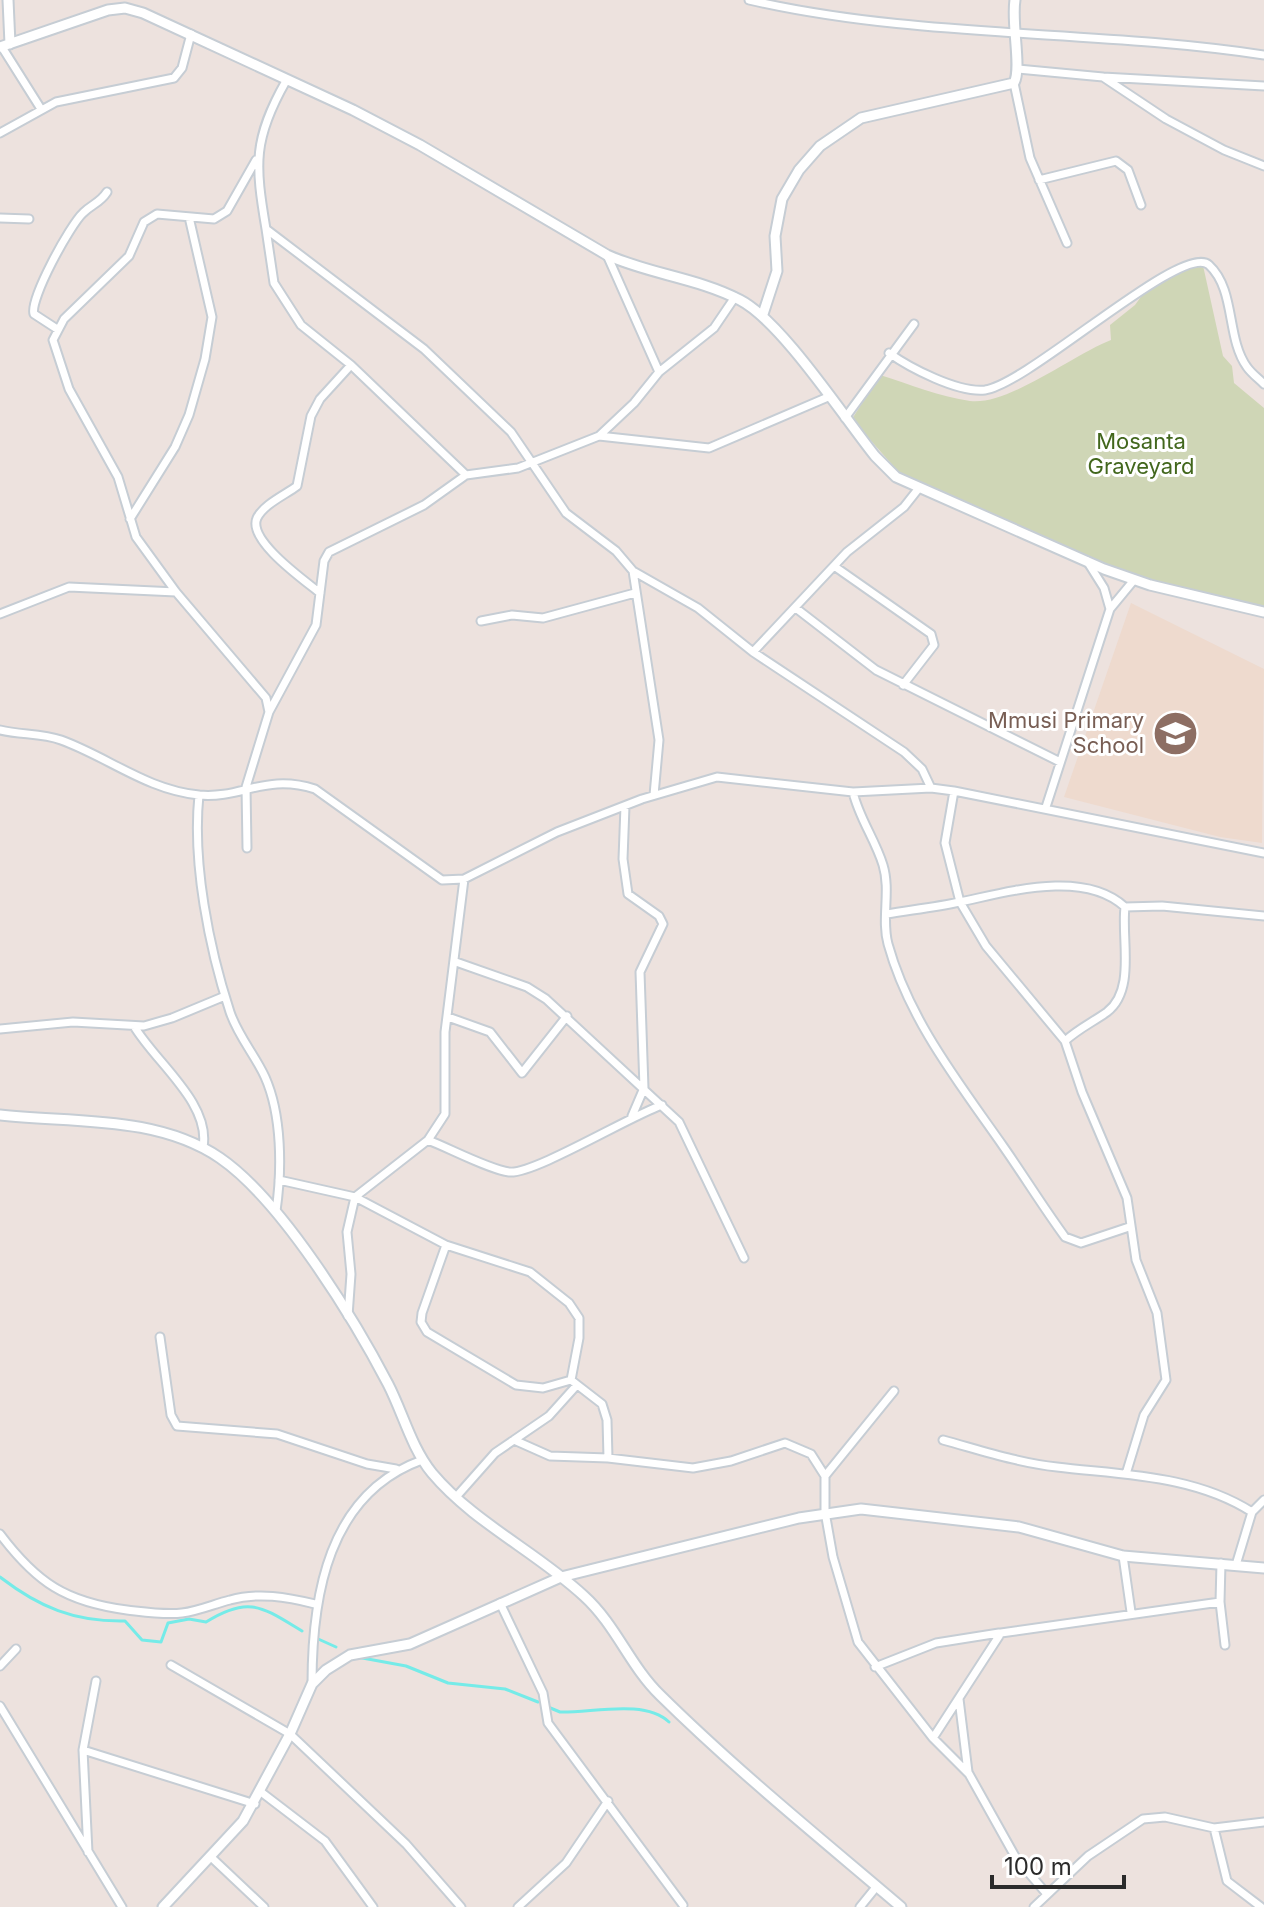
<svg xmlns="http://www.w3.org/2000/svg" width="1264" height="1907" font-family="Inter,sans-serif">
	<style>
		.education { fill: #eedace }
		.cemetery { fill: #cfd6b6 }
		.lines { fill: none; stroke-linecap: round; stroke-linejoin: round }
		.stream { stroke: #75ebe8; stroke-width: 3 }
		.minor-casing { stroke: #c6cdd4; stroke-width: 11 }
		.tertiary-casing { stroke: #c6cdd4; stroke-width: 13 }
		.minor { stroke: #fff; stroke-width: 7 }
		.tertiary { stroke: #fff; stroke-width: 9 }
		.labels { text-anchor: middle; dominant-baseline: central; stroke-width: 6; stroke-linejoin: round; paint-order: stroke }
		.park-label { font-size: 22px; fill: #42671d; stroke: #fff }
		.education-label { font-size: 22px; fill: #785e54; stroke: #fff; text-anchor: end }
	</style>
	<rect width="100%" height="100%" fill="#ede2de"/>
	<path class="education" d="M1131 603 1264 669 1262 843 1220 837 1064 797Z"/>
	<path class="cemetery" d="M1202 261 1223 356 1232 366 1234 383 1264 408V613L1163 587 1111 568 902 476 852 419 880 375C909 384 941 397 970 401 1008 406 1074 354 1111 340L1110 325 1135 305 1151 283Z"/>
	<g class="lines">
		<path class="stream" d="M0 1577C39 1607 74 1622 125 1621L142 1640 161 1642 168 1623 189 1619 206 1622C249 1595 262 1607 302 1631
			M316 1638 336 1647
			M357 1657 406 1666 448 1683 505 1689 538 1702
			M548 1707 560 1712C592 1713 644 1699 669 1722"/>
		<defs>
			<path id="minor" d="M749 0C919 39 1092 29 1264 55
				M2 47 41 109
				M1018 69 1103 77 1166 119 1224 150 1264 166
				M1103 77 1264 86
				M286 81C253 139 255 164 266 229L424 349 511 432 566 513 616 551 633 571 659 740 654 795
				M1014 83 1030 158 1067 243
				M0 133 56 102 174 78 182 68 191 34
				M1039 180 1116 161 1128 170 1141 205
				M0 218 29 219
				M266 229 274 283 301 325 351 365 466 475
				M607 255 659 372
				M57 329 34 314C29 300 70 225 83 213 92 204 100 203 107 192
				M889 353C910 368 958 393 985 390 1029 384 1183 241 1209 265 1236 290 1226 338 1247 367 1251 373 1259 379 1264 384
				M845 418 914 324
				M599 436 709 448 828 397
				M130 519 175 447 189 415 205 359 212 317 189 217
				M834 566 931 634 934 645 903 685
				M633 571 698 608 753 652 904 752 922 769 931 788
				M320 593C304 580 247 540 257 518 264 504 285 495 297 486L311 416 320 399 351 365
				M797 609 876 670 1060 762
				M1110 609 1134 580
				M0 614 69 587 176 592
				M481 621 512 615 543 618 635 593
				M753 652 847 552 904 507 919 488
				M269 712 316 625 324 561 329 552 424 505 466 475 518 468 599 436 634 403 659 372 714 328 735 297
				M0 730C20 735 42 733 61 740 108 757 147 790 199 795 242 799 265 773 315 789L442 880 464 879 557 832 642 799 717 777 853 792 931 788 954 791 1264 853
				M954 791 945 843 960 902 986 946 1065 1041 1082 1092 1127 1198 1136 1260 1157 1313 1166 1380 1144 1415 1126 1474
				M853 792C859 818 875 839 883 865 891 891 881 919 888 944 909 1020 959 1083 1003 1146 1024 1176 1043 1207 1065 1237L1081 1243 1129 1227
				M199 795C192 862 209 948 230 1012 238 1036 255 1055 265 1077 282 1115 282 1170 276 1211
				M625 806 623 859 628 894 659 916 663 924 640 972 644 1088 632 1116
				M1046 807 1110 609 1104 588 1087 561
				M247 848 246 787 269 712 266 698 176 592 136 537 118 477 69 389 53 340 64 319 129 256 144 222 157 214 214 219 227 211 256 160
				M887 914C911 910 936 907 960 902 1008 892 1084 869 1125 907
				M456 962 527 987 546 999 679 1122 744 1258
				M448 1017 490 1032 522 1073 567 1016
				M134 1026C155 1062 211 1103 203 1147
				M0 1029 73 1022 144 1026 172 1018 225 996
				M1065 1041C1078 1029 1093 1022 1107 1012 1136 990 1121 939 1125 907L1162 906 1264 916
				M428 1140C449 1148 488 1169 509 1172 533 1175 630 1116 662 1105
				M279 1180 355 1197 446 1245 530 1272 569 1303 579 1318V1338L571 1380 602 1404 607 1420 608 1458 693 1468 731 1461 785 1443 811 1454 825 1476V1512L833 1557 858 1642 933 1738 969 1774 1016 1858 1046 1893
				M446 1245 422 1313 421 1322 427 1332 516 1385 543 1388 571 1380
				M348 1316 351 1274 347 1232 355 1197 428 1140 445 1114V1032L464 879
				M160 1337 171 1415 177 1426 277 1434 367 1464 396 1469
				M514 1440 550 1456 608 1458
				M943 1440C980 1450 1019 1463 1057 1467 1124 1475 1194 1475 1252 1512
				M825 1476 894 1391
				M456 1497 495 1453 549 1416 576 1386
				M0 1534C37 1583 66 1602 127 1610 145 1612 164 1615 182 1613 199 1611 214 1604 230 1600 258 1592 287 1597 315 1604
				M1123 1556 1131 1612
				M1221 1563 1220 1602 1225 1645
				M1236 1565 1252 1512 1264 1500
				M500 1603 543 1693 548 1723 683 1905
				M171 1665 290 1734 406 1844 461 1907
				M0 1666 16 1649
				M875 1667 936 1643 999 1633
				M312 1684C312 1596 328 1494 422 1460
				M959 1699 968 1772
				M0 1706 122 1907
				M933 1738 1001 1633 1220 1602
				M83 1750 255 1804
				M261 1792 325 1841 373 1907
				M1214 1828 1227 1881 1261 1907
				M88 1852 83 1750 96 1681
				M212 1858 264 1907
				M518 1907 566 1863 608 1801
				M860 1907 877 1886
				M1034 1907 1088 1856 1143 1819 1165 1817 1214 1828 1264 1822"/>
			<path id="tertiary" d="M8 0 10 44
				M0 47 108 10 125 8 143 13 353 110 420 145 607 255C649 274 698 278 740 300 781 321 843 416 875 456L896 477 1104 569 1150 585 1264 612
				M763 314 777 271 775 236 782 199 799 170 820 146 861 118 1014 83C1022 68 1011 23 1015 0
				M0 1115C72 1123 157 1115 220 1158 281 1200 353 1317 388 1384 403 1413 411 1447 432 1473 474 1523 537 1552 584 1596 616 1625 630 1666 660 1695 736 1770 820 1838 901 1907
				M163 1907 243 1821 290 1734 312 1684 326 1670 350 1655 410 1644 561 1577 799 1518 861 1509 1019 1527 1123 1556 1264 1568"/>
		</defs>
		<use href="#minor" class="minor-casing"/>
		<use href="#tertiary" class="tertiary-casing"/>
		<use href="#minor" class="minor"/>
		<use href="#tertiary" class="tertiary"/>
	</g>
	<defs>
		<symbol id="school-disc" viewBox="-11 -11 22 22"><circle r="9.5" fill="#8d6e63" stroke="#fff"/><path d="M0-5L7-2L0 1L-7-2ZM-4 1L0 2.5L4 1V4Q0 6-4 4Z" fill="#fff"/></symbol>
	</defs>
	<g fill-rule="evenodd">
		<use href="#school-disc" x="1150" y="708" width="51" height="51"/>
	</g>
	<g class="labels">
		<g class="park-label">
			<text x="1141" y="441">Mosanta<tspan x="1141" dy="25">Graveyard</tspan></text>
		</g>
		<g class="education-label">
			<text x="1144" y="720">Mmusi Primary<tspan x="1144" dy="25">School</tspan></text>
		</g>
	</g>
	<path d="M992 1875v12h132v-12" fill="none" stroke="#2b2b2b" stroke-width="4"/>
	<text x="1004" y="1875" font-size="24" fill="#2b2b2b" stroke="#ffffff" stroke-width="6" paint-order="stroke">100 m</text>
</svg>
